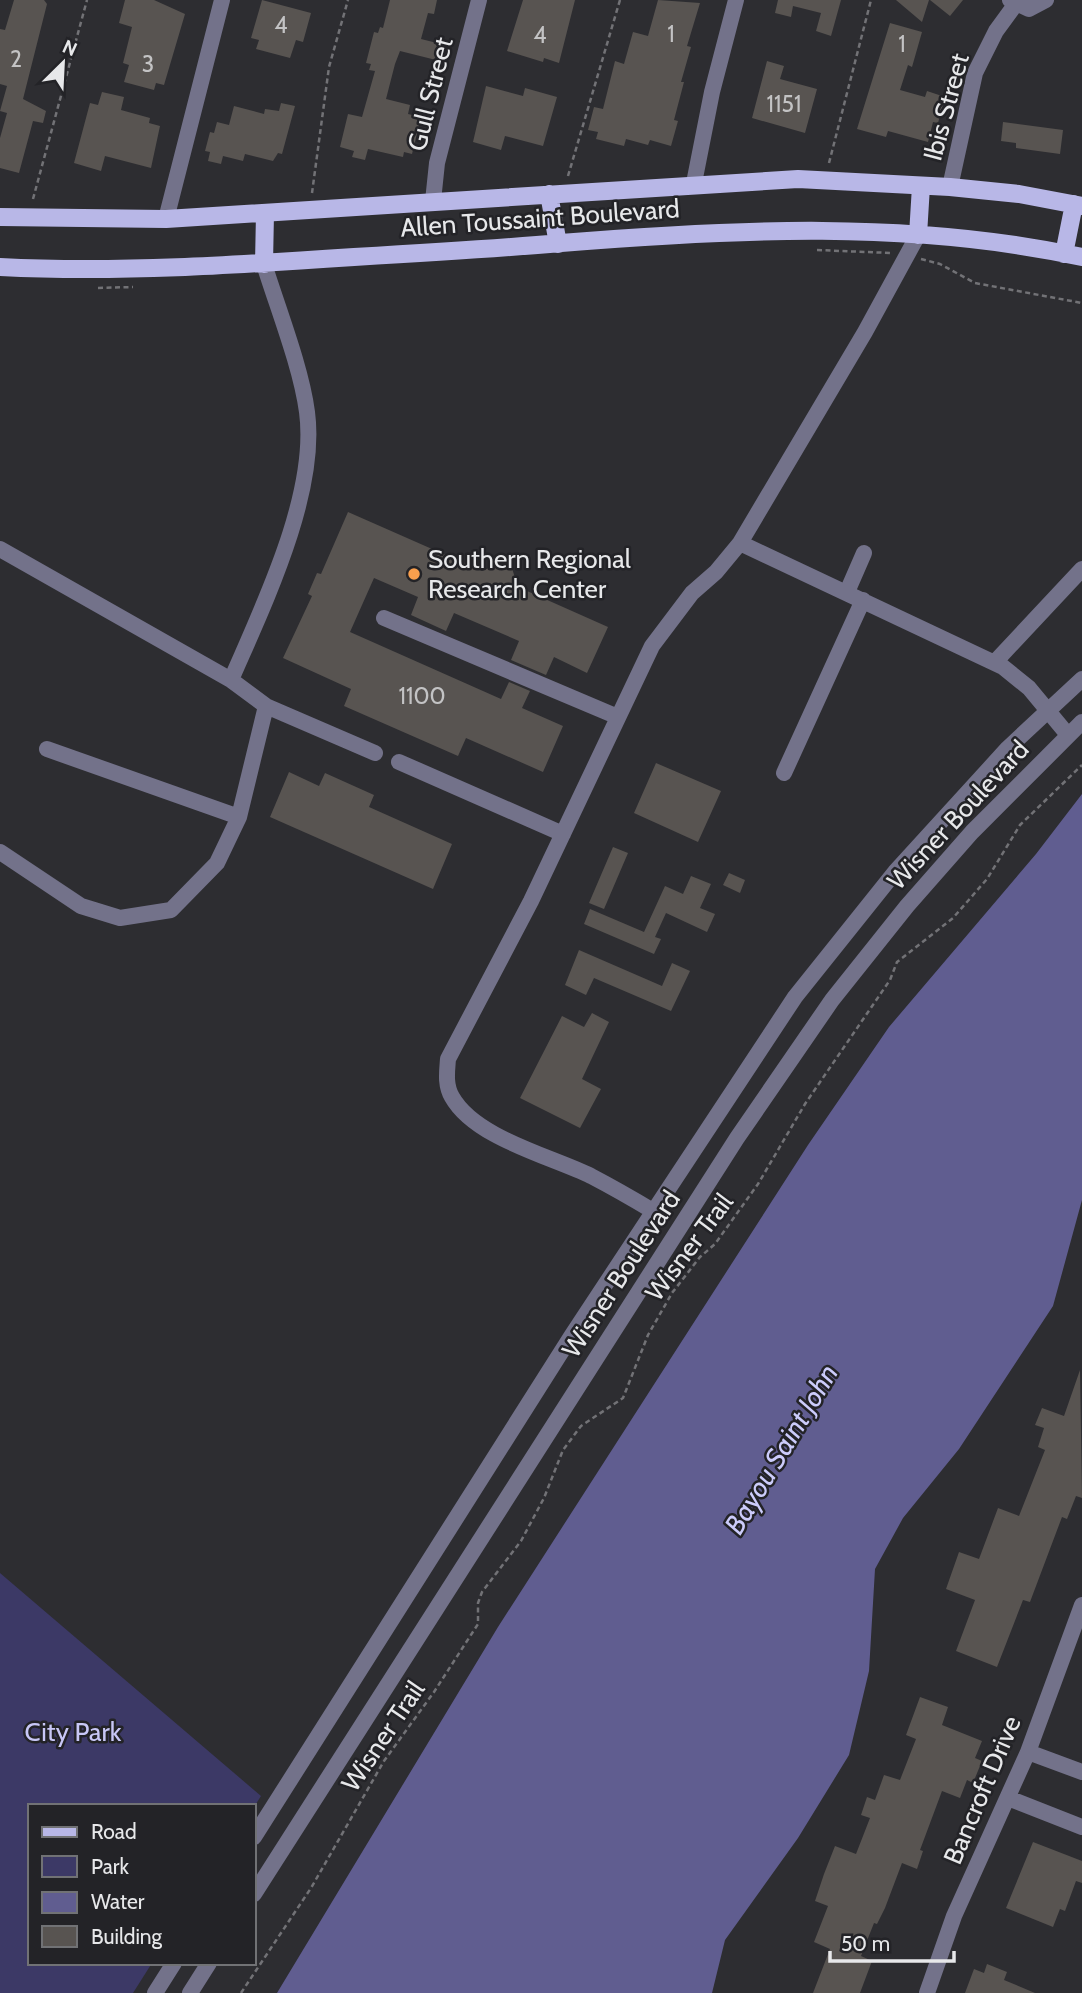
<svg xmlns="http://www.w3.org/2000/svg" width="1082" height="1993" font-family="Cabin,sans-serif">
	<style>
		.green { fill: #3c3966 }
		.water { fill: #605d90 }
		.building { fill: #585451 }
		.lines { fill: none; stroke-linecap: round; stroke-linejoin: round }
		.path { stroke: #727276; stroke-width: 2.5; stroke-dasharray: 5 3.5; stroke-linecap: butt }
		.minor { stroke: #73728a; stroke-width: 16 }
		.major { stroke: #b8b7e7; stroke-width: 18 }
		.poi-dot { fill: #f99f4d; stroke: #232327; stroke-width: 2.5 }
		.labels { text-anchor: middle; dominant-baseline: central; stroke-width: 5; stroke-linejoin: round; paint-order: stroke }
		.number-label { font-size: 23px; fill: #c3c3c4 }
		.street-label { font-size: 26px; fill: #e7e8ea; stroke: #232327 }
		.poi-label { font-size: 26px; fill: #e7e8ea; stroke: #232327; text-anchor: start }
		.park-label { font-size: 26px; fill: #c8c7f6; stroke: #232327 }
		.water-label { font-size: 28px; font-style: italic; fill: #ccccfb; stroke: #232327 }
	</style>
	<rect width="100%" height="100%" fill="#2d2d31"/>
	<path class="green" d="M0 1573 261 1796 254 1807 30 1806V1963H152L133 1993H0Z"/>
	<path class="water" d="M1082 794V1200L1053 1306 959 1449 903 1518 875 1569 869 1671 849 1755 798 1838 725 1940 712 1993H277L498 1627 808 1145 889 1027 1036 854Z"/>
	<path class="building" d="M14 0H44L47 4 23 99 46 111 43 123 33 121 19 173 0 168V138L7 113 0 111 7 86 0 84V29L5 30Z
		M125 0H154L185 14 164 85 156 83 154 90 124 82 129 65 123 63 132 27 119 23Z
		M262 0 311 13 303 42 296 40 290 58 256 49 259 40 251 38Z
		M390 0H437L434 14 428 13 421 39 441 44 436 60 400 51 395 64 386 99 410 105 408 114 421 117 412 154 404 152 403 157 368 149 365 160 352 157 354 151 340 147 348 114 362 117 375 71 369 70 371 64 366 63 374 32 378 33 380 27 383 28Z
		M523 0H575L559 63 544 58 543 62 507 51Z
		M658 0 700 3 687 46 691 47 681 82H684L674 120 678 121 671 146 650 140 648 145 626 139 624 146 596 139 598 132 588 130 594 107 603 109 615 61 624 64 633 32 648 36Z
		M778 0H841L831 36 816 31 821 13 793 6 791 17 775 13Z
		M896 0H929L922 22Z
		M930 0H963L950 16Z
		M890 23 922 32 912 67 908 65 900 90 925 97 927 91 945 97 938 123 933 122 928 142 888 131 886 137 857 129Z
		M767 61 784 66 780 79 817 89 805 133 752 118Z
		M486 86 523 96 525 88 557 97 543 146 505 136 501 150 473 142Z
		M102 92 124 97 121 110 150 118 149 123 160 126 151 168 105 156 101 171 74 163 90 103 98 105Z
		M281 103 295 106 282 154 278 153 273 161 245 154 243 161 223 156 221 164 208 161 210 152 205 151 210 132 214 133 217 122 229 125 234 106 264 114 265 109 279 111Z
		M1003 122 1063 130 1060 154 1016 148V143L1001 141Z
		M348 512 482 571 509 559 518 587 608 627 587 673 554 657 546 675 511 660 519 641 454 613 446 631 411 615 418 597 374 578 350 632 501 699 509 682 530 691 522 708 563 726 543 772 466 738 458 756 344 706 351 689 283 658 312 596 308 594 317 573 321 574Z
		M656 763 721 791 698 842 634 813Z
		M289 772 319 786 325 773 374 795 369 807 452 844 433 889 270 817Z
		M613 847 628 853 604 909 589 903Z
		M729 873 745 880 740 893 723 885Z
		M691 876 711 884 700 908 715 914 707 932 666 913 655 937 661 939 654 954 584 924 590 909 644 932 665 886 683 894Z
		M579 950 662 986 672 963 690 971 671 1011 594 978 586 995 565 985Z
		M592 1013 609 1022 582 1079 601 1089 580 1128 520 1098 562 1016 584 1027Z
		M1080 1370 1082 1498 1076 1496 1067 1519 1062 1517 1030 1602 1023 1600 997 1667 956 1651 975 1600 946 1589 959 1552 979 1559 998 1508 1019 1516 1045 1450 1038 1447 1044 1428 1035 1425 1042 1408 1064 1416Z
		M920 1697 948 1707 942 1725 982 1741 975 1758 982 1761 973 1783 967 1780 960 1798 942 1791 920 1850 923 1851 917 1869 902 1863 885 1908 877 1924 874 1923 861 1956 872 1961 860 1993H813L830 1949 814 1942 828 1906 815 1901 824 1874 835 1846 856 1854 870 1818 861 1815 867 1797 875 1800 884 1775 900 1780 916 1739 906 1735Z
		M1033 1842 1082 1861V1883L1076 1881 1065 1911 1060 1909 1053 1927 1006 1908Z
		M987 1964 1007 1972 1004 1980 1035 1993H965L974 1969 984 1973Z"/>
	<g class="lines">
		<path class="path" d="M829 163 871 0
			M568 176 620 0
			M312 193 329 67 348 0
			M33 199 87 0
			M817 250 891 253
			M921 259 940 264 975 283 1082 303
			M98 288 133 287
			M241 1993 311 1888 384 1761 434 1692 478 1624V1603L482 1592 521 1541 544 1498 563 1450 581 1426 623 1398 648 1335 672 1293 700 1257 715 1244 758 1184 805 1104 890 980 897 962 953 918 987 879 1020 825 1082 765"/>
		<path class="minor" d="M1010 0 1029 9 1046 0
			M694 183 712 92 736 0
			M950 187 975 73 996 31 1015 5
			M433 201 437 163 479 0
			M166 219 222 0
			M740 543 865 332 918 235
			M0 549 231 680
			M847 592 864 553
			M384 618 618 717
			M995 662 1082 569
			M266 706 375 753
			M47 749 239 817 266 706 231 680C263 606 318 494 307 412 301 367 278 309 264 264
			M399 762 563 834
			M784 773 863 600
			M0 852 81 906 120 918 171 910 217 863 239 817
			M653 1211C633 1199 612 1187 591 1176 550 1156 475 1138 452 1097 445 1085 447 1072 448 1059L531 901 652 646 692 593 716 572 740 543 1003 667 1029 688 1068 735
			M1028 1752 1082 1772
			M1008 1798 1082 1827
			M254 1837 572 1335 795 997 895 872 1008 748 1082 679
			M254 1894 737 1138 832 1000 907 906 972 832 1082 722
			M155 1993 174 1963
			M190 1993 209 1963
			M927 1993 954 1916 1028 1752 1082 1605"/>
		<path class="major" d="M549 194 558 244
			M0 217 166 219 798 179 950 187 1019 194 1082 206
			M918 235 921 186
			M1064 254 1074 204
			M264 264 265 213
			M0 267C118 273 236 265 354 257 423 253 492 249 561 243 735 229 910 220 1082 257"/>
	</g>
	<circle class="poi-dot" cx="414" cy="574" r="7"/>
	<g class="labels">
		<g class="number-label">
			<text x="281" y="25">4</text>
			<text x="671" y="34">1</text>
			<text x="540" y="35">4</text>
			<text x="902" y="44">1</text>
			<text x="16" y="59">2</text>
			<text x="148" y="64">3</text>
			<text x="784" y="104">1151</text>
			<text x="422" y="696">1100</text>
		</g>
		<g class="street-label">
			<text transform="translate(430 94) rotate(-76)">Gull Street</text>
			<text transform="translate(946 107) rotate(-75)">Ibis Street</text>
			<text transform="translate(540 218) rotate(-4)">Allen Toussaint Boulevard</text>
			<text transform="translate(958 815) rotate(-47)">Wisner Boulevard</text>
			<text transform="translate(689 1247) rotate(-53)">Wisner Trail</text>
			<text transform="translate(621 1274) rotate(-57)">Wisner Boulevard</text>
			<text transform="translate(383 1736) rotate(-56)">Wisner Trail</text>
			<text transform="translate(982 1790) rotate(-67)">Bancroft Drive</text>
		</g>
		<g class="poi-label">
			<text x="428" y="559">Southern Regional<tspan x="428" dy="30">Research Center</tspan></text>
		</g>
		<g class="park-label">
			<text x="73" y="1732">City Park</text>
		</g>
		<g class="water-label">
			<text transform="translate(781 1449) rotate(-59)">Bayou Saint John</text>
		</g>
	</g>
	<rect x="28" y="1804" width="228" height="161" fill="#232327" stroke="#717275" stroke-width="2"/>
	<rect x="42" y="1827" width="35" height="10" fill="#b8b7e7" stroke="#717275" stroke-width="2"/>
	<text x="91" y="1839" font-size="21" fill="#e7e8ea">Road</text>
	<rect x="42" y="1856" width="35" height="21" fill="#3c3966" stroke="#717275" stroke-width="2"/>
	<text x="91" y="1874" font-size="21" fill="#e7e8ea">Park</text>
	<rect x="42" y="1892" width="35" height="21" fill="#605d90" stroke="#717275" stroke-width="2"/>
	<text x="91" y="1909" font-size="21" fill="#e7e8ea">Water</text>
	<rect x="42" y="1926" width="35" height="21" fill="#585451" stroke="#717275" stroke-width="2"/>
	<text x="91" y="1944" font-size="21" fill="#e7e8ea">Building</text>
	<g transform="translate(63 63) rotate(24)" stroke="#232327" stroke-width="5" paint-order="stroke">
	<path d="M0-5L12 26L0 18L-12 26Z" fill="#e7e8ea"/>
	<text y="-10" font-size="19" font-weight="bold" text-anchor="middle" fill="#e7e8ea">N</text>
	</g>
	<path d="M830 1951v10h124v-10" fill="none" stroke="#e7e8ea" stroke-width="3.5"/>
	<text x="841" y="1951" font-size="21" fill="#e7e8ea" stroke="#232327" stroke-width="5" paint-order="stroke">50 m</text>
</svg>
